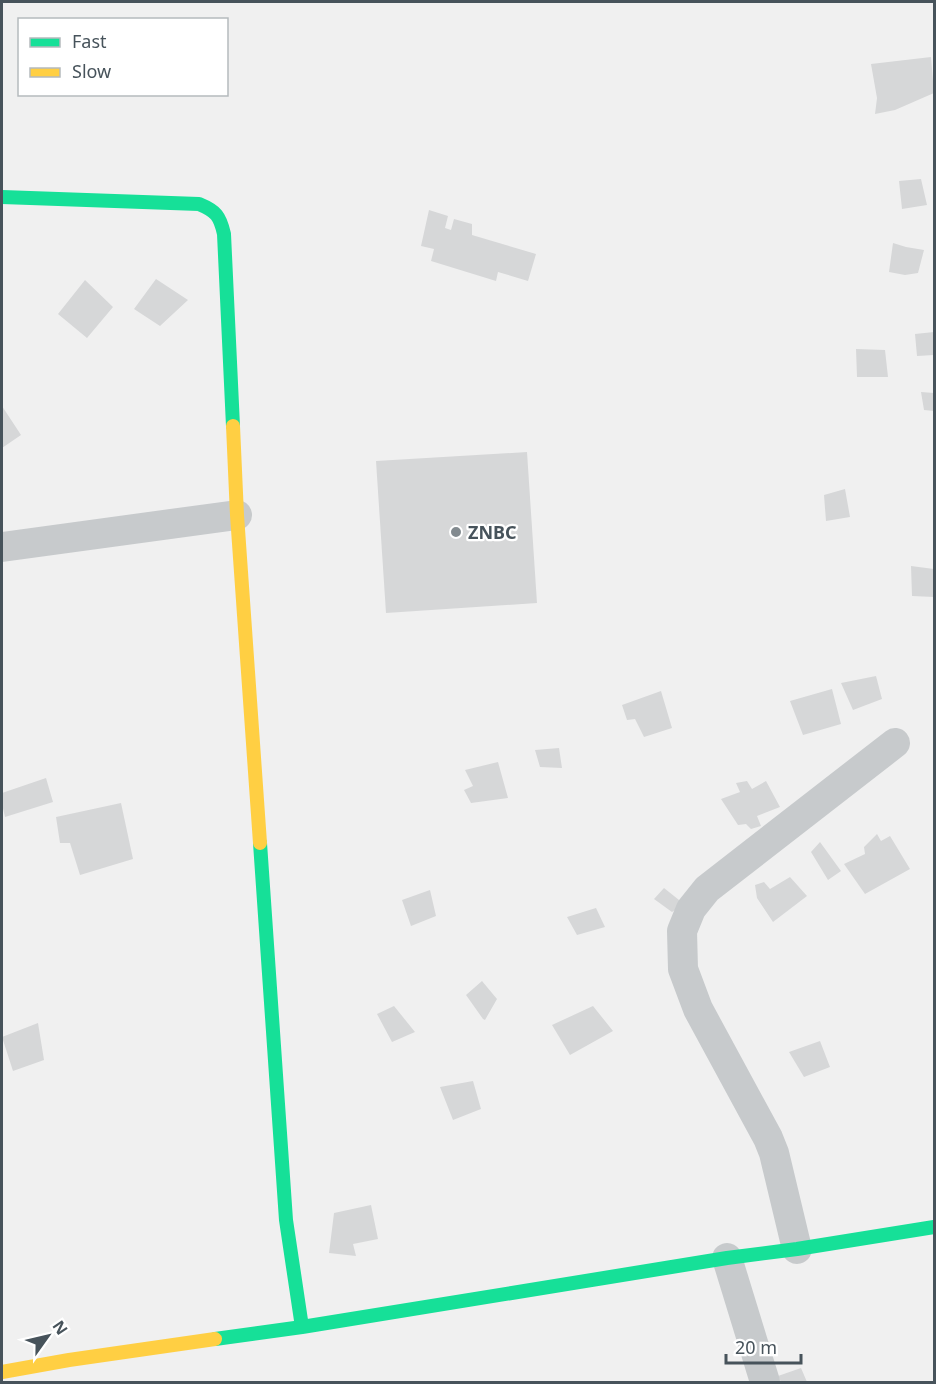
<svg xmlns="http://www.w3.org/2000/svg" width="936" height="1384" font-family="'Noto Sans',sans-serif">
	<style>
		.building { fill: #d6d7d8 }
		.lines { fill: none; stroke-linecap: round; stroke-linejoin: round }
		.street { stroke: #c7cacc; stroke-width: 30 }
		.fast { stroke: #16e098; stroke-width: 14 }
		.slow { stroke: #ffcf43; stroke-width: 14 }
		.poi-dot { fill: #828a8f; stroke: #fff; stroke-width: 2 }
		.labels { text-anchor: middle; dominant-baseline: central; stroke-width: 4.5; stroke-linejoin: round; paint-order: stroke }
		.poi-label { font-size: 18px; font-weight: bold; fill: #47535b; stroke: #fff; text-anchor: start }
	</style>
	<rect width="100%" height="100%" fill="#f0f0f0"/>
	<path class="building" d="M931 57 934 93 895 110 875 114 877 98 871 64Z
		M921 179 927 205 902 209 899 181Z
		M429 210 448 216 445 228 451 230 454 219 472 224V235L536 254 528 281 498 272 496 281 431 261 434 249 421 246Z
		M893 243 906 247 924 250 918 273 905 275 889 272Z
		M156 279 188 300 160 326 134 309Z
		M85 280 113 307 87 338 58 314Z
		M934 332V355L917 356 915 334Z
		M856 349 885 350 888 377H857Z
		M921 392 934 393V411L924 410Z
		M2 406 21 435 2 448Z
		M527 452 537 603 386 613 376 461Z
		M845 489 850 517 826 521 824 495Z
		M911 566 934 569V597L912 596Z
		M876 676 882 699 853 710 841 683Z
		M832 689 841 724 803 735 790 701Z
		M661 691 672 728 644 737 635 719 627 720 622 705Z
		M559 748 562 768 540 767 535 750Z
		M498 762 508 798 471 803 464 790 473 786 465 770Z
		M46 778 53 802 5 817 2 804V793Z
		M747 781 752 789 766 781 780 807 757 816 761 826 751 829 746 824 738 825 721 799 740 792 736 783Z
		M121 803 133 859 80 875 70 843H60L56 817Z
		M877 834 881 841 890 836 910 869 865 894 844 864 865 854 864 847Z
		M820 842 841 871 828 880 811 852Z
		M790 877 807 896 773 922 757 898 755 885 764 882 770 889Z
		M664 888 684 904 672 912 654 899Z
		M430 890 436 916 411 926 402 900Z
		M596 908 605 927 577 935 567 917Z
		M482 981 497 999 485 1020 483 1019 466 995Z
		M394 1006 415 1032 392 1042 377 1014Z
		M593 1006 613 1031 570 1055 552 1025Z
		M38 1023 44 1060 13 1071 2 1037Z
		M820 1041 830 1067 804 1077 789 1052Z
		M473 1081 481 1109 453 1120 440 1087Z
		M371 1205 378 1239 353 1244 356 1256 329 1253 334 1213Z
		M801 1368 807 1382H781L778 1376Z"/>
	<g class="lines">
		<path class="street" d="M2 547 237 515
			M797 1249 774 1153 768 1138 698 1009 683 969 682 931 691 909 707 889 895 743
			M727 1258 765 1382"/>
		<path class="fast" d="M2 197 199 204C216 211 220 216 224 234L233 426
			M260 843 286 1220 302 1327
			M215 1339 302 1327 727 1258 797 1249 934 1227"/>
		<path class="slow" d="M233 426 237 515 260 843
			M2 1372 69 1360 215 1339"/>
	</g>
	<circle class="poi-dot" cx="456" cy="532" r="6"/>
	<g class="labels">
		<g class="poi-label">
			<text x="468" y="532">ZNBC</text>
		</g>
	</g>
	<rect width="936" height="1384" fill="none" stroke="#47535b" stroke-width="6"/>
	<rect x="18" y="18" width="210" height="78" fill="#ffffff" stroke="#b5babd" stroke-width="1.5"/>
	<rect x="30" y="38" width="30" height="9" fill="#16e098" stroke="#b5babd" stroke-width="1.5"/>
	<text x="72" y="48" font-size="18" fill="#47535b">Fast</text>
	<rect x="30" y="68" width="30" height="9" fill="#ffcf43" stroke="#b5babd" stroke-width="1.5"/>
	<text x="72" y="78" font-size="18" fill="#47535b">Slow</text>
	<g transform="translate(48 1336) rotate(56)" stroke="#ffffff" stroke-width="4.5" paint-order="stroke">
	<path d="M0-4.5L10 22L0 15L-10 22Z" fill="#47535b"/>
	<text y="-9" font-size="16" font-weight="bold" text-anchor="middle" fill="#47535b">N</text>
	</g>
	<path d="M726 1354v9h75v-9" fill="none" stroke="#47535b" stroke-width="3"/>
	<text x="735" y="1354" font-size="18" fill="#47535b" stroke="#ffffff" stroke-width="4.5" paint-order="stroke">20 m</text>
</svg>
